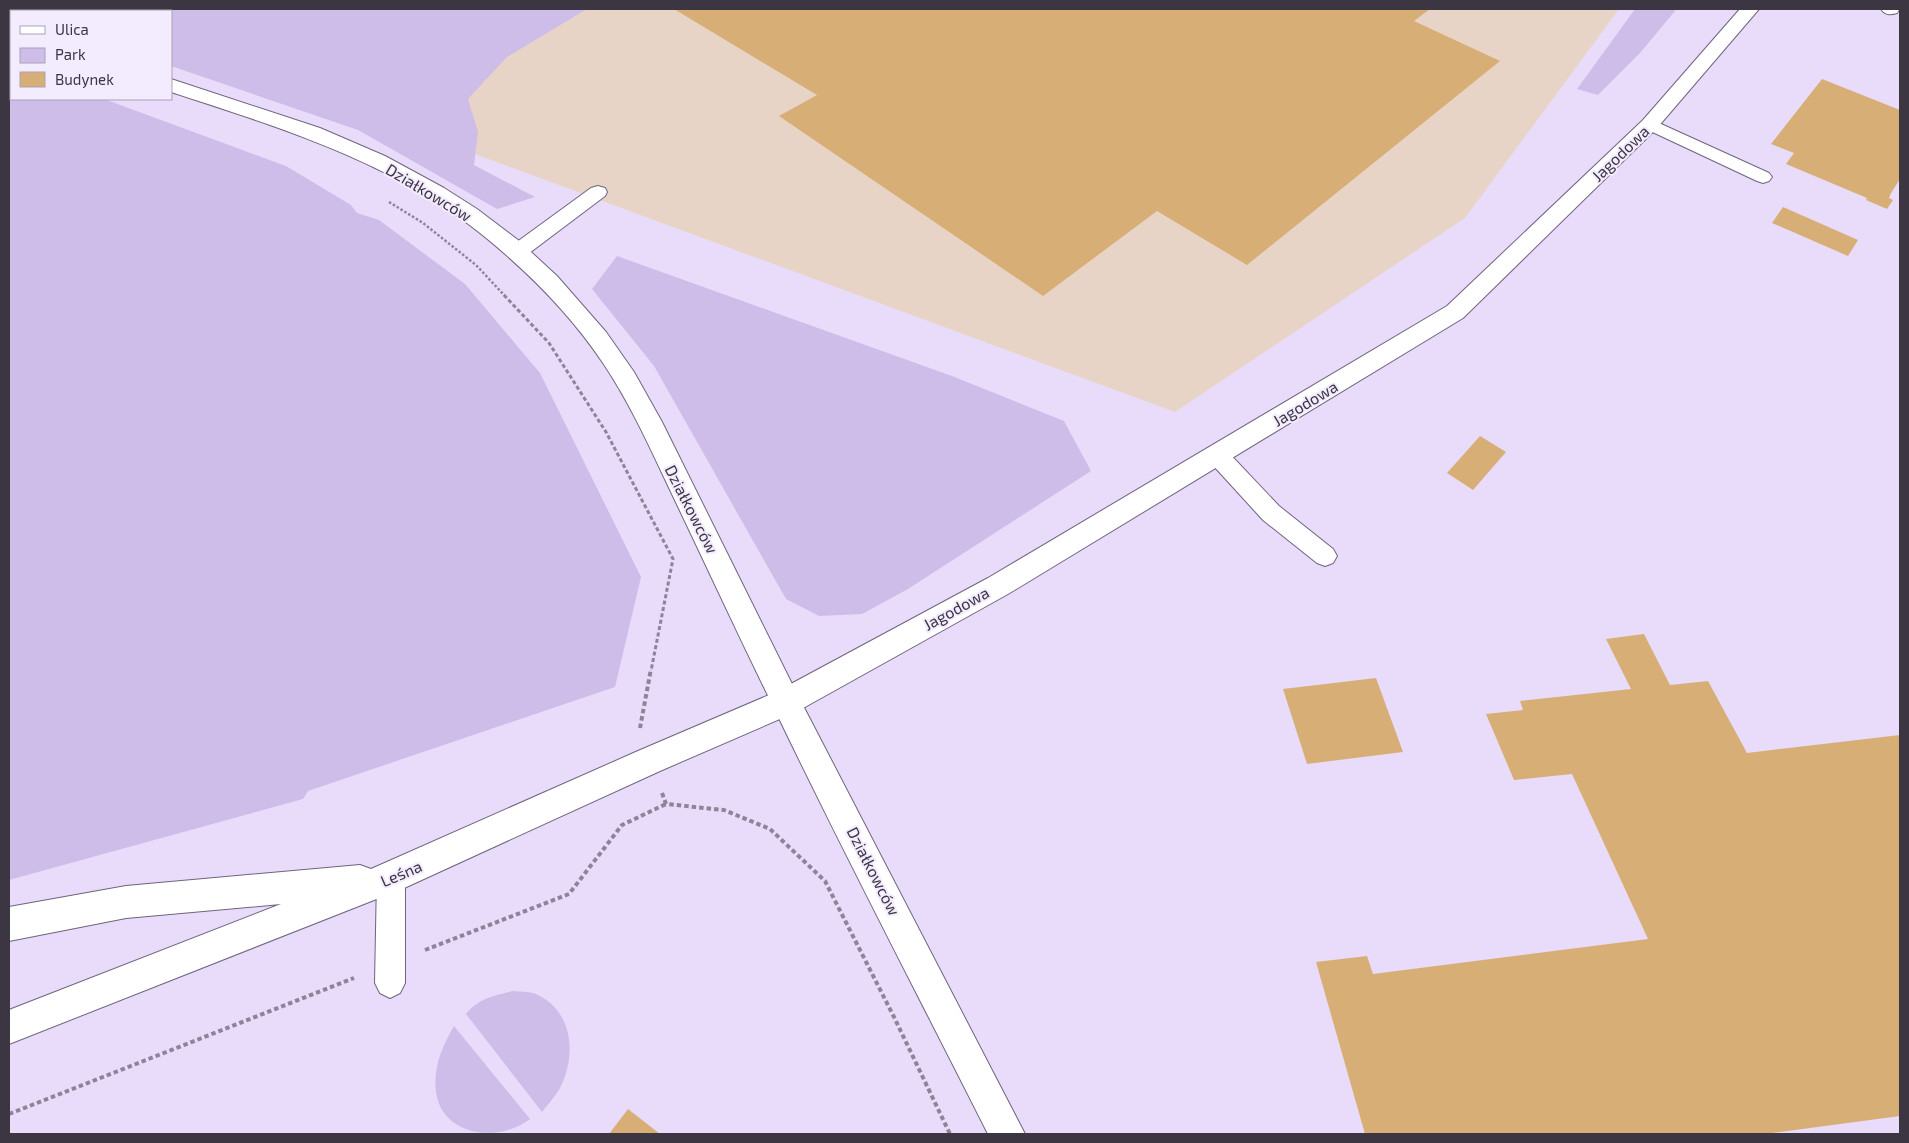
<svg xmlns="http://www.w3.org/2000/svg" width="1909" height="1143" font-family="'Exo 2',sans-serif">
	<style>
		.industrial { fill: #e8d4c6 }
		.green { fill: #cfbde9 }
		.building { fill: #d8ae77 }
		.lines { fill: none; stroke-linecap: round; stroke-linejoin: round }
		.service-casing { stroke: #6f647e; stroke-width: 2 }
		.minor-casing { stroke: #6f647e; stroke-width: 2 }
		.tertiary-casing { stroke: #6f647e; stroke-width: 2 }
		.path-far2 { stroke: #8d8499; stroke-width: 2.5; stroke-dasharray: 2.5 2; stroke-linecap: butt }
		.path-far1 { stroke: #8d8499; stroke-width: 3; stroke-dasharray: 4 2.5; stroke-linecap: butt }
		.path { stroke: #8d8499; stroke-width: 4; stroke-dasharray: 4.5 3; stroke-linecap: butt }
		.service { fill: #fff; fill-rule: evenodd }
		.minor { fill: #fff; fill-rule: evenodd }
		.tertiary { fill: #fff; fill-rule: evenodd }
		.labels { text-anchor: middle; dominant-baseline: central; stroke-width: 4; stroke-linejoin: round; paint-order: stroke }
		.street-label { font-size: 16px; fill: #3b3642; stroke: #f3ebfe }
	</style>
	<rect width="100%" height="100%" fill="#e8dcfa"/>
	<path class="industrial" d="M576 9H1619L1465 218 1175 412 385 121Z"/>
	<path class="green" d="M14 9H587L507 57 468 99 478 132 474 165 535 197 497 209 358 130 171 66V11H21Z
		M1635 9H1674L1675 11 1640 53 1598 95 1577 89Z
		M9 62 11 63V99H104L286 166 351 205 357 213 379 220 465 284 540 373 641 577 615 687 308 791 303 799 9 880Z
		M617 256 952 376 1064 421 1091 471 908 589 862 614 819 616 786 599 654 366 592 289Z
		M513 991C520 992 529 991 536 994 574 1011 577 1057 559 1090 554 1098 547 1105 542 1112L466 1014C477 999 496 995 513 991Z
		M454 1026 530 1119C500 1143 442 1137 436 1092 433 1067 442 1047 454 1026Z"/>
	<path class="building" d="M674 9H1387L1391 10 1393 9H1430L1414 21 1500 61 1247 265 1157 211 1043 296 779 116 817 95Z
		M1822 79 1900 110V179L1891 193 1889 198 1893 200 1887 209 1866 200 1867 198 1786 164 1794 153 1771 144Z
		M1783 207 1858 240 1848 256 1772 223Z
		M1480 436 1506 452 1473 490 1447 473Z
		M1644 634 1670 685 1708 681 1747 753 1900 735V1116L1764 1134H1365L1316 962 1367 956 1373 974 1648 939 1572 774 1514 780 1486 714 1523 710 1520 701 1631 689 1606 639Z
		M1376 678 1403 752 1307 764 1283 689Z
		M628 1109 660 1134H609Z"/>
	<g class="lines">
		<defs>
			<path id="service" d="M1881 9H1898L1899 10 1897 13C1890 15 1885 15 1881 9Z
				M1650 119 1769 173 1772 177 1769 181 1763 183 1757 181 1644 128 1641 124 1644 120Z
				M598 186 605 188 607 192 605 196 524 257 517 259 510 257 507 252 510 247 591 188Z
				M1218 447 1226 450 1279 506 1333 549 1337 556 1333 563 1325 566 1317 563 1263 520 1210 462 1207 456 1210 450Z
				M391 864 401 868 405 878V983L400 993 390 998 380 993 375 983 377 878 381 868Z"/>
			<path id="minor" d="M1740 9H1759L1657 128 1463 318 1008 594 796 712 660 771 402 889 9 1044V1010L281 904 126 918 9 941V907L126 886 360 865 371 869 638 751 776 692 988 578 1447 306 1643 120Z"/>
			<path id="tertiary" d="M9 24 11 25V37L9 36Z
				M171 79 320 128 385 156 444 188 477 209 518 240 557 276 606 332 634 372 662 422 796 692 1025 1134H988C917 993 844 854 776 712 740 639 706 565 671 492 650 448 630 403 603 363 571 315 529 273 485 237 394 162 281 128 171 92Z"/>
		</defs>
		<use href="#service" class="service-casing"/>
		<use href="#minor" class="minor-casing"/>
		<use href="#tertiary" class="tertiary-casing"/>
		<path class="path-far2" d="M389 202 423 223 476 265 505 296"/>
		<path class="path-far1" d="M504 295 549 343 606 432 673 559 651 671"/>
		<path class="path" d="M640 728 651 669
			M662 793 666 804 724 810 770 829 825 881 894 1017 950 1134
			M425 950 569 894 622 825 666 804
			M9 1114 354 978"/>
		<use href="#service" class="service"/>
		<use href="#minor" class="minor"/>
		<use href="#tertiary" class="tertiary"/>
	</g>
	<g class="labels">
		<g class="street-label">
			<text transform="translate(1620 153) rotate(-44)">Jagodowa</text>
			<text transform="translate(429 192) rotate(31)">Działkowców</text>
			<text transform="translate(1305 403) rotate(-31)">Jagodowa</text>
			<text transform="translate(692 509) rotate(63)">Działkowców</text>
			<text transform="translate(956 608) rotate(-29)">Jagodowa</text>
			<text transform="translate(874 871) rotate(63)">Działkowców</text>
			<text transform="translate(401 873) rotate(-23)">Leśna</text>
		</g>
	</g>
	<rect width="1909" height="1143" fill="none" stroke="#3b3642" stroke-width="20"/>
	<rect x="10" y="10" width="162" height="90" fill="#f3ebfe" stroke="#a9a3b3"/>
	<rect x="20" y="26" width="25" height="8" fill="#ffffff" stroke="#a9a3b3"/>
	<text x="55" y="35" font-size="15" fill="#3b3642">Ulica</text>
	<rect x="20" y="48" width="25" height="15" fill="#cfbde9" stroke="#a9a3b3"/>
	<text x="55" y="60" font-size="15" fill="#3b3642">Park</text>
	<rect x="20" y="72" width="25" height="15" fill="#d8ae77" stroke="#a9a3b3"/>
	<text x="55" y="85" font-size="15" fill="#3b3642">Budynek</text>
</svg>
